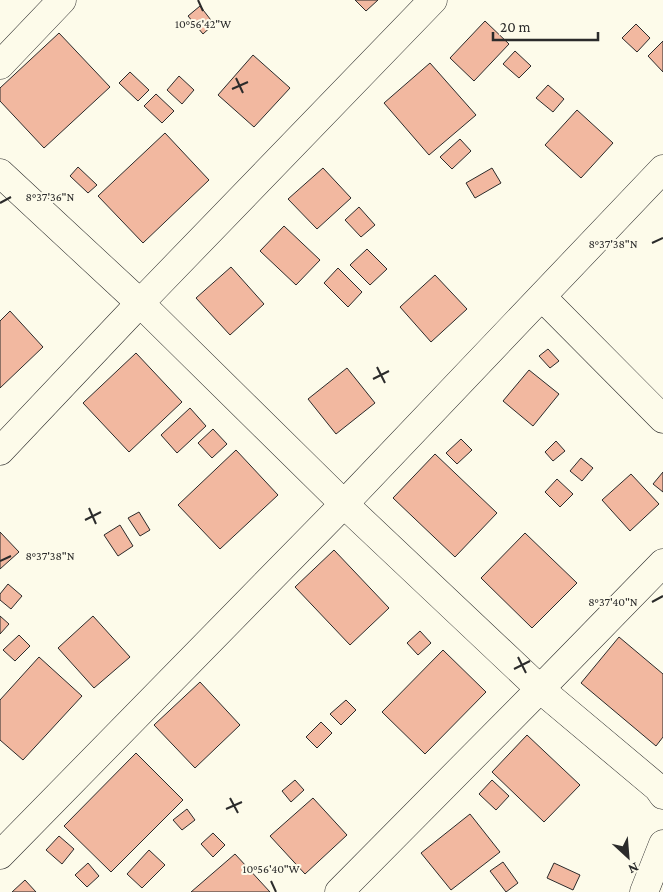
<svg xmlns="http://www.w3.org/2000/svg" width="663" height="892" font-family="'Crimson Pro',serif">
	<style>
		.building { fill: #f2b8a0; stroke: #2b2b2b }
		.lines { fill: none; stroke-linecap: round; stroke-linejoin: round }
		.street-casing { stroke: #2b2b2b; stroke-width: 29 }
		.street { stroke: #fdfbea; stroke-width: 28 }
		.ticks { fill: none; stroke: #2b2b2b; stroke-width: 2 }
		.ticks-label { font-size: 12px; text-anchor: middle; fill: #2b2b2b; stroke: #fdfbea; stroke-width: 4; stroke-linejoin: round; paint-order: stroke }
	</style>
	<rect width="100%" height="100%" fill="#fdfbea"/>
	<path class="building" d="M355 0H378L366 11Z
		M200 6 214 24 203 34 188 16Z
		M485 21 509 44 474 81 450 58Z
		M636 24 650 38 637 52 622 38Z
		M59 33 110 87 44 148 0 101V88Z
		M663 41V72L648 56Z
		M515 51 531 66 519 78 503 64Z
		M253 55 290 88 254 127 218 95Z
		M430 63 476 115 429 155 384 103Z
		M130 72 149 90 138 101 119 83Z
		M179 76 194 90 182 104 167 90Z
		M548 85 564 99 553 112 536 98Z
		M156 94 174 111 162 123 144 106Z
		M577 110 613 143 581 178 545 145Z
		M165 133 209 180 143 243 98 196Z
		M460 139 471 151 452 169 440 157Z
		M78 167 97 185 88 193 70 176Z
		M323 168 351 198 317 229 288 199Z
		M492 168 501 183 475 198 466 183Z
		M359 207 375 225 361 237 345 220Z
		M284 226 320 260 296 285 260 251Z
		M367 249 387 269 370 285 350 265Z
		M231 267 264 304 230 335 196 298Z
		M338 268 362 292 348 307 324 283Z
		M435 275 467 309 431 342 400 307Z
		M10 311 43 347 0 388V321Z
		M548 349 559 361 550 368 539 356Z
		M136 353 182 402 129 452 83 403Z
		M347 368 375 403 336 434 308 399Z
		M529 370 559 394 533 426 503 401Z
		M190 408 206 426 177 453 161 435Z
		M213 429 227 444 212 458 198 443Z
		M461 439 472 450 457 464 446 453Z
		M556 441 565 451 553 461 545 452Z
		M236 450 278 495 220 549 178 505Z
		M435 454 497 513 455 557 393 498Z
		M581 458 593 468 582 481 570 471Z
		M663 472V492L653 484Z
		M631 474 659 504 630 531 602 500Z
		M557 479 573 494 560 507 545 492Z
		M139 512 150 530 140 536 128 518Z
		M120 525 133 546 118 556 104 535Z
		M0 532 19 552 0 569Z
		M525 533 577 583 532 628 481 578Z
		M334 550 389 608 350 645 295 587Z
		M8 584 22 596 11 609 0 600V594Z
		M0 616 9 624 0 634Z
		M93 616 130 657 94 688 58 648Z
		M420 631 431 643 418 655 407 643Z
		M19 635 30 646 15 661 3 650Z
		M619 637 663 674V737L656 746 581 683Z
		M443 650 486 692 425 754 382 712Z
		M39 657 82 696 23 760 0 740V700Z
		M200 682 240 725 195 768 154 725Z
		M346 700 356 710 341 725 330 714Z
		M321 722 332 733 317 748 306 737Z
		M527 735 580 785 544 822 492 772Z
		M136 753 183 800 111 872 64 826Z
		M295 780 304 790 291 802 282 791Z
		M492 780 509 796 496 810 479 794Z
		M313 798 347 835 305 874 270 836Z
		M187 809 195 820 182 830 173 820Z
		M470 814 500 852 451 890 421 853Z
		M213 833 225 845 213 857 201 844Z
		M59 836 74 849 62 864 46 850Z
		M149 850 165 865 142 888 127 874Z
		M235 854 270 892H191Z
		M503 862 518 883 506 892 490 871Z
		M88 863 99 876 87 887 75 875Z
		M554 863 580 875 573 890 547 878Z
		M25 880 36 892H12Z"/>
	<g class="lines">
		<defs>
			<path id="street" d="M0 65 62 0
				M0 173 140 303 0 451
				M542 297 663 419
				M663 563 540 689 658 788 663 795
				M0 855 344 504 663 169
				M339 892 540 689 344 504 140 303 433 0
				M644 892 663 844"/>
		</defs>
		<use href="#street" class="street-casing"/>
		<use href="#street" class="street"/>
	</g>
	<path class="ticks" d="M198 0 203 11M236 78 243 93M232 89 248 82M0 203 11 197M652 243 663 238M377 367 385 383M373 379 389 371M89 508 96 524M85 520 101 512M0 561 11 556M652 602 663 596M518 657 526 673M514 669 530 661M230 798 238 813M226 809 242 802M271 881 276 892"/>
	<g class="ticks-label">
		<text x="203" y="28">10°56'42"W</text>
		<text x="50" y="201">8°37'36"N</text>
		<text x="613" y="248">8°37'38"N</text>
		<text x="50" y="560">8°37'38"N</text>
		<text x="613" y="606">8°37'40"N</text>
		<text x="271" y="873">10°56'40"W</text>
	</g>
	<g transform="translate(628 857) rotate(154)" stroke="#fdfbea" stroke-width="4" paint-order="stroke">
	<path d="M0-4L9 19L0 12L-9 19Z" fill="#2b2b2b"/>
	<text y="-8" font-size="14" font-weight="bold" text-anchor="middle" fill="#2b2b2b">N</text>
	</g>
	<path d="M493 32v8h105v-8" fill="none" stroke="#2b2b2b" stroke-width="2.5"/>
	<text x="500" y="32" font-size="15" fill="#2b2b2b" stroke="#fdfbea" stroke-width="4" paint-order="stroke">20 m</text>
</svg>
